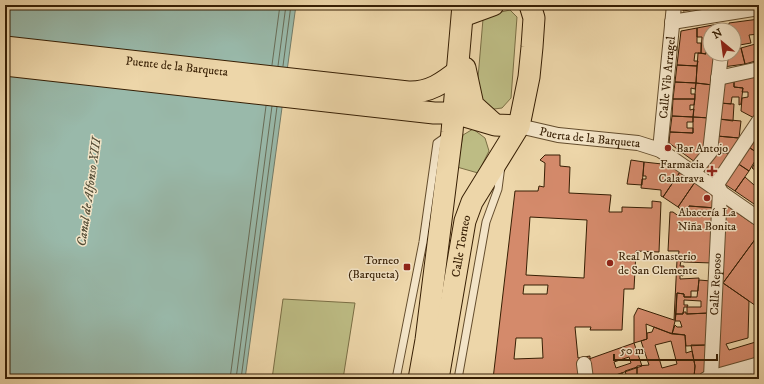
<svg xmlns="http://www.w3.org/2000/svg" width="764" height="384" font-family="'IM FELL DW Pica',serif">
	<style>
		.green { fill: #bdbc84; stroke: #7a6e44 }
		.water { fill: #99b9aa; stroke: #727b68 }
		.lines { fill: none; stroke-linecap: round; stroke-linejoin: round }
		.shore { stroke: #686c57; stroke-width: 1 }
		.building { fill: #d48a6b; stroke: #371f04; fill-rule: evenodd }
		.lane-casing { stroke: #644d2d; stroke-width: 9 }
		.street-casing { stroke: #644d2d; stroke-width: 16 }
		.primary-casing { stroke: #371f04; stroke-width: 23 }
		.lane { stroke: #f3e4c7; stroke-width: 7 }
		.street { stroke: #f3e4c7; stroke-width: 14 }
		.primary { stroke: #edd6a9; stroke-width: 21 }
		.poi-dot { fill: #8f2418; stroke: #f3e4c7; stroke-width: 1.5 }
		.labels { text-anchor: middle; dominant-baseline: central; stroke-width: 3; stroke-linejoin: round; paint-order: stroke }
		.street-label { font-size: 12px; fill: #371f04; stroke: #f3e4c7 }
		.poi-label { font-size: 12px; fill: #371f04; stroke: #f3e4c7; text-anchor: start }
		.water-label { font-size: 13px; font-style: italic; fill: #544d36; stroke: #f3e4c7 }
	</style>
	<rect width="100%" height="100%" fill="#edd6a9"/>
	<filter id="stains"><feTurbulence type="fractalNoise" baseFrequency=".005" numOctaves="4"/><feColorMatrix values="0 0 0 0 .2 0 0 0 0 .09 0 0 0 0 .02 0 0 0 .5 -.17"/></filter>
	<radialGradient id="worn" r=".72"><stop offset=".6" stop-color="#630" stop-opacity="0"/><stop offset="1" stop-color="#630" stop-opacity=".3"/></radialGradient>
	<path class="green" d="M510 10 517 17 511 98 502 108 494 109 478 98V78L483 19 492 14Z
		M473 129 485 138 489 151 478 173 457 167 463 135Z
		M283 299 355 303 343 379H272Z"/>
	<path class="water" d="M5 5H296L245 379H5Z"/>
	<g class="lines">
		<path class="shore" d="M272 65 280 5
			M278 66 286 5
			M283 66 291 5
			M230 379 266 106
			M236 379 272 106
			M241 379 277 107"/>
	</g>
	<path class="building" d="M683 5H719L683 11Z
		M759 19V34L749 35 751 43 734 46V30H728L729 23Z
		M718 24 717 30H710V50H706V54L701 53 702 37H697V28Z
		M697 28V43H701V53H695L694 61H698L697 66 677 65 681 31Z
		M759 43V60L745 64 741 48Z
		M741 48 745 64 723 67 725 54H734V49Z
		M706 50H710V54H715L713 85 696 83 698 53 706 54Z
		M677 65 697 66 696 83 675 82Z
		M759 76V113L756 119 741 111 742 98 748 97V92H742L743 88 734 87V81Z
		M734 81V87L743 88 741 104 739 105V97H732L731 104 720 103 722 83Z
		M675 82 696 83 695 89 691 88V94H695V99H673Z
		M696 83 713 85 710 118 693 117Z
		M673 99H695L694 105H690V110L694 109 693 117 672 116Z
		M720 103 734 104 733 121 719 119Z
		M672 116 693 117V122H687V128H693V133L670 132Z
		M693 117 710 118 708 146 695 162 669 143 670 132 693 133Z
		M719 119 741 121 739 138 717 136Z
		M759 131V154L747 146Z
		M717 136 739 138 730 153H716Z
		M747 146 759 154 749 171 737 163Z
		M716 153H730L717 177 703 168Z
		M545 155H560V166L570 167 569 193 611 195 609 212H622V207L652 208V201L661 202 659 252 636 251 634 289H624L622 330H590L591 327H575L578 358 590 356V363L580 379H493L515 191H538L539 186 544 187 545 163 540 160ZM530 217 587 220 584 278 526 275ZM524 285H548L547 294H523ZM516 338H542L543 358 514 359Z
		M759 156V173L752 168Z
		M631 160 644 162 642 185 627 184Z
		M644 162 671 165 680 172 663 197 661 196V190L641 188 642 179H646V176H643Z
		M737 163 749 171 735 191 723 183Z
		M680 172 695 182 678 207 663 197Z
		M745 177 754 185 759 178V196L754 204 735 191Z
		M695 182 716 198V208L689 206 685 213 678 207Z
		M723 203 759 228V234L723 283 749 301 748 338 726 344 729 350 759 341V359L716 371Z
		M689 206 716 208 712 263 684 262 685 261 678 260 679 251H668L670 212H673L680 217 684 212 685 213Z
		M759 234V308L723 283Z
		M677 260 685 261 684 262 681 261 680 266H684L683 276 680 275V279L699 278 698 291H691V297H684V294L677 293 675 321 672 334 646 324 647 339 634 343V316L638 308 674 320Z
		M699 280 711 281 709 313 687 314V307H684L683 314H676L677 293 684 294V297H697ZM684 300 701 301V307H687L688 305H684Z
		M683 312H686V314L709 313 707 345 686 346 685 335 672 334 675 325 677 327H682L680 321H675L676 314H683Z
		M654 327 670 333 685 335 686 353 692 351 695 366 694 377 688 379H653L652 377H637V366L649 365 641 341 647 339V333L652 332ZM671 341 677 364 662 368 655 345Z
		M634 343 642 366 604 379H593L589 359ZM629 357 631 363 616 368 614 362Z
		M691 345H707L706 374 694 377 695 366Z
		M637 367V377H652L653 379H606L622 373 623 375 626 374 625 371Z
		M754 371 756 379H725Z"/>
	<g class="lines">
		<defs>
			<path id="lane" d="M396 379 423 242 437 143 447 136
				M458 379 486 222 498 189 501 166"/>
			<g id="street">
				<path d="M672 22 759 8"/>
				<path d="M718 78 759 69"/>
				<path id="s1" d="M519 126 558 135 638 143 660 150 759 219"/>
				<path id="s2" d="M660 150 674 5"/>
				<path d="M694 172 710 152 721 54"/>
				<path d="M715 187 759 121"/>
				<path d="M584 364 586 379"/>
				<path id="s3" d="M711 377 720 190"/>
				<path d="M706 379 756 365 759 374"/>
			</g>
			<g id="primary">
				<path d="M463 16 493 5"/>
				<path id="s4" d="M5 47 408 92C429 93 443 83 459 70"/>
				<path d="M5 65 434 113H454L495 125 519 126"/>
				<path d="M465 68 473 105 493 123"/>
				<path d="M419 379 426 340 452 132 463 5"/>
				<path id="s5" d="M438 379 465 221 472 202 519 126 529 77 532 47 534 18 530 5"/>
			</g>
		</defs>
		<use href="#lane" class="lane-casing"/>
		<use href="#street" class="street-casing"/>
		<use href="#primary" class="primary-casing"/>
		<use href="#lane" class="lane"/>
		<use href="#street" class="street"/>
		<use href="#primary" class="primary"/>
	</g>
	<g class="poi-dot">
		<circle cx="668" cy="148" r="4"/>
		<path d="M710 165h4v4h4v4h-4v4h-4v-4h-4v-4h4z"/>
		<circle cx="707" cy="198" r="4"/>
		<circle cx="610" cy="263" r="4"/>
		<rect x="403" y="263" width="8" height="8" rx="2"/>
	</g>
	<g class="labels">
		<g class="street-label">
			<text stroke="none"><textPath href="#s4" startOffset="173">Puente de la Barqueta</textPath></text>
			<text stroke="none"><textPath href="#s2" startOffset="73">Calle Vib Arragel</textPath></text>
			<text stroke="none"><textPath href="#s1" startOffset="72">Puerta de la Barqueta</textPath></text>
			<text stroke="none"><textPath href="#s5" startOffset="135">Calle Torneo</textPath></text>
			<text stroke="none"><textPath href="#s3" startOffset="93">Calle Reposo</textPath></text>
		</g>
		<g class="poi-label">
			<text x="676" y="148">Bar Antojo</text>
			<text x="704" y="164" text-anchor="end">Farmacia<tspan x="704" dy="14">Calatrava</tspan></text>
			<text x="707" y="212" text-anchor="middle">Abacería La<tspan x="707" dy="14">Niña Bonita</tspan></text>
			<text x="618" y="256">Real Monasterio<tspan x="618" dy="14">de San Clemente</tspan></text>
			<text x="399" y="260" text-anchor="end">Torneo<tspan x="399" dy="14">(Barqueta)</tspan></text>
		</g>
		<g class="water-label">
			<text transform="translate(89 192) rotate(-82)">Canal de Alfonso XIII</text>
		</g>
	</g>
	<rect width="764" height="384" fill="none" stroke="#edd6a9" stroke-width="20"/>
	<rect x="6" y="6" width="752" height="372" fill="none" stroke="#371f04" stroke-width="2"/>
	<rect x="10" y="10" width="744" height="364" fill="none" stroke="#371f04"/>
	<g transform="translate(722 42) rotate(331)"><circle r="19" fill="#f3e4c7" stroke="#a89579"/>
	<path d="M0-3L7 15L0 10L-7 15Z" fill="#8f2418"/>
	<text y="-6" font-size="11" font-weight="bold" text-anchor="middle" fill="#371f04">N</text>
	</g>
	<path d="M614 354v6h103v-6" fill="none" stroke="#371f04" stroke-width="2"/>
	<text x="620" y="354" font-size="12" fill="#371f04" stroke="#f3e4c7" stroke-width="3" paint-order="stroke">50 m</text>
	<rect width="100%" height="100%" filter="url(#stains)"/>
	<rect width="100%" height="100%" fill="url(#worn)"/>
</svg>
